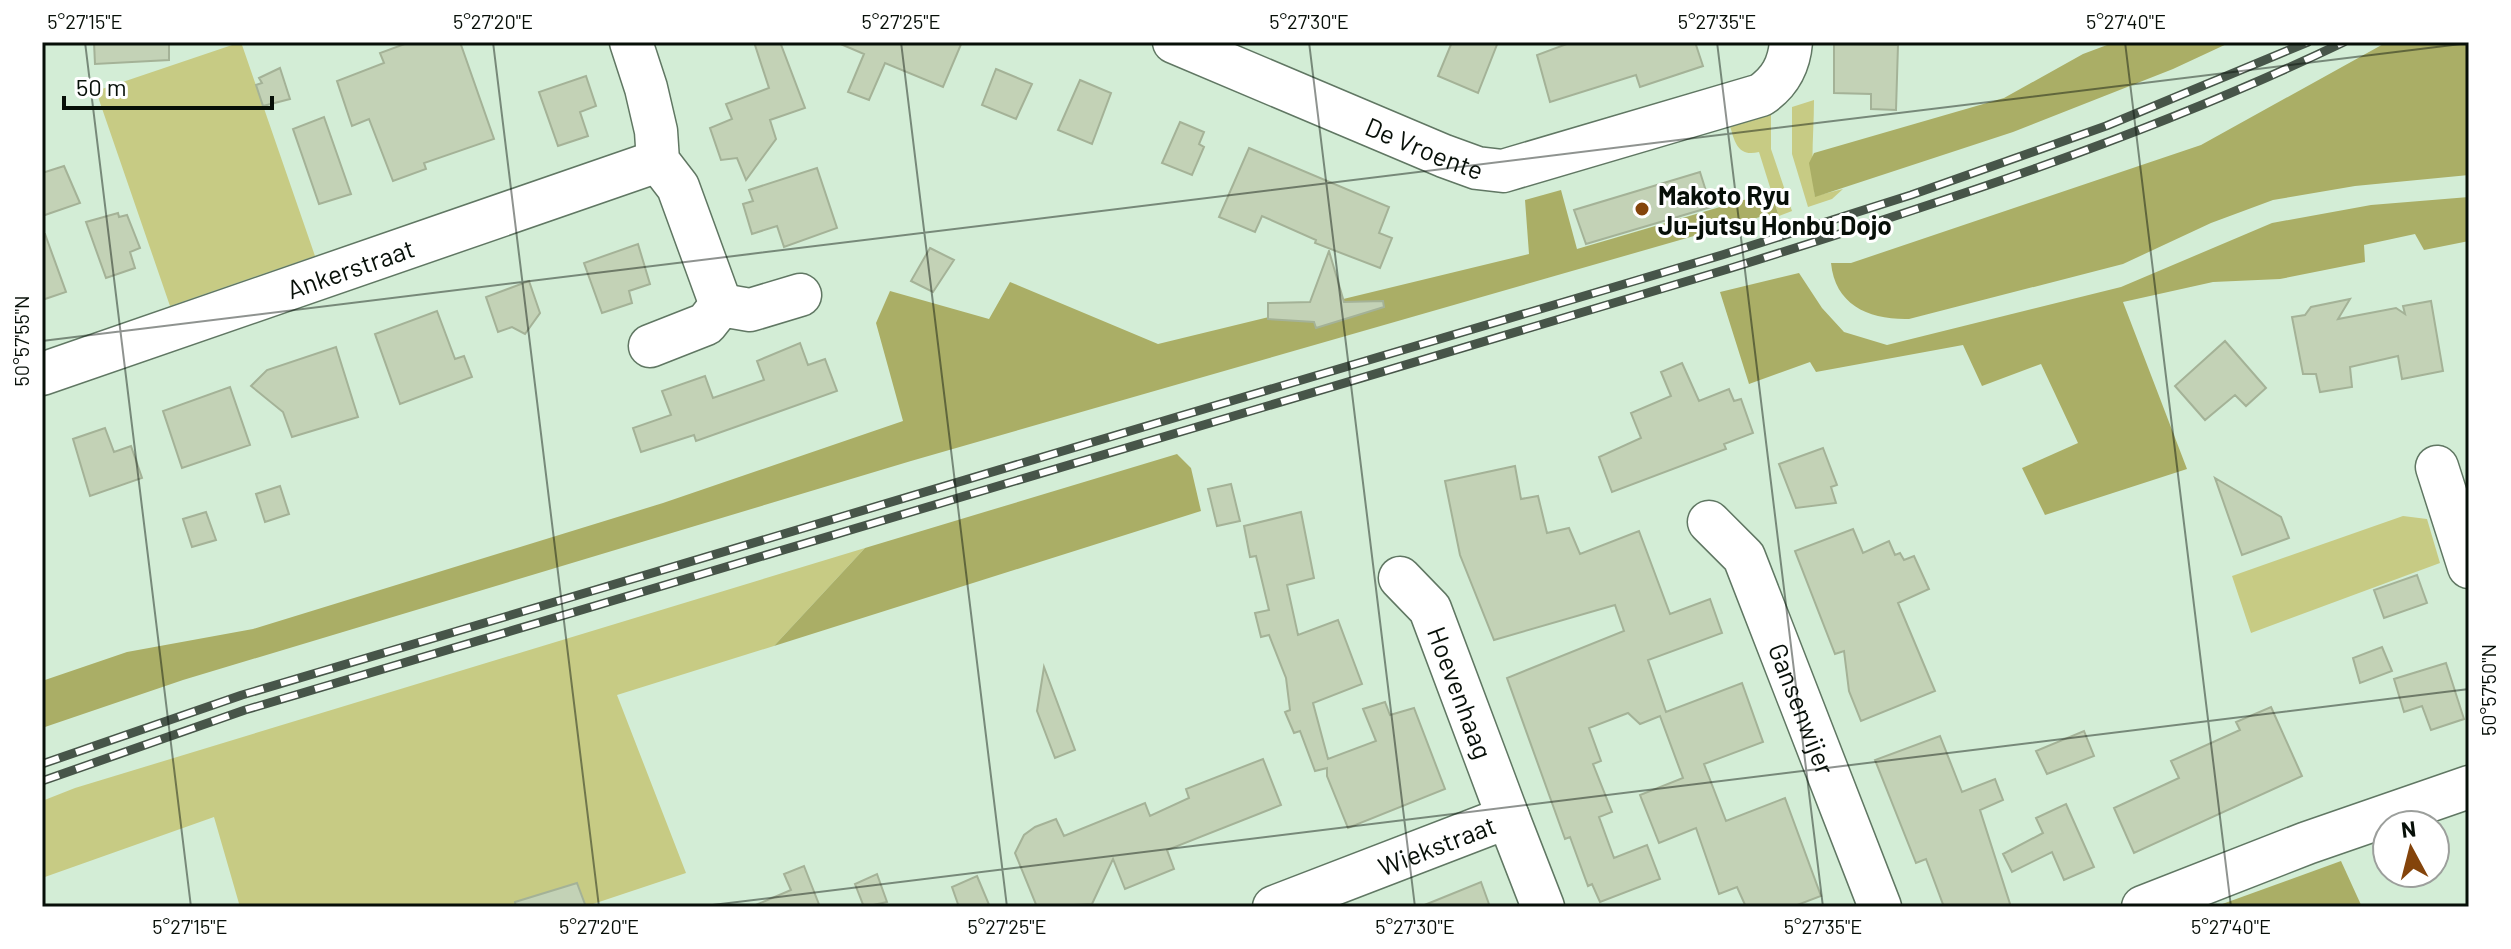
<svg xmlns="http://www.w3.org/2000/svg" width="2511" height="949" font-family="Barlow,sans-serif">
	<style>
		.green { fill: #c7cb84 }
		.forest { fill: #aaae66 }
		.building { fill: #c3d2b6; stroke: #a4b297; stroke-width: 2 }
		.lines { fill: none; stroke-linecap: round; stroke-linejoin: round }
		.minor-casing { stroke: #607763; stroke-width: 45 }
		.minor { stroke: #fff; stroke-width: 42 }
		.rail-casing { stroke: #475549; stroke-width: 9 }
		.rail { stroke: #fff; stroke-width: 6; stroke-dasharray: 18; stroke-linecap: butt }
		.ticks { fill: none; stroke: #070f08; stroke-width: 2; stroke-opacity: 0.45 }
		.poi-dot { fill: #84440b; stroke: #fff; stroke-width: 3 }
		.labels { text-anchor: middle; dominant-baseline: central; stroke-width: 6; stroke-linejoin: round; paint-order: stroke }
		.street-label { font-size: 26px; fill: #070f08; stroke: #fff }
		.poi-label { font-size: 26px; font-weight: bold; fill: #070f08; stroke: #fff; text-anchor: start }
		.neatline { fill: none; stroke: #070f08; stroke-width: 3 }
		.ticks-label { font-size: 20px; text-anchor: middle; fill: #070f08 }
	</style>
	<rect width="100%" height="100%" fill="#d3edd6"/>
	<path class="green" d="M241 42 315 256 170 306 96 91Z
		M1814 100C1814 133 1810 164 1815 196L1843 189 1832 199 1808 207 1792 154V107Z
		M1771 113V149L1792 211 1779 216 1759 152C1738 157 1735 143 1730 126Z
		M2403 516 2427 519 2440 563 2251 633 2232 576Z
		M865 548 774 646 617 695 686 873 584 907H240L214 817 42 878V801L75 788Z"/>
	<path class="forest" d="M2115 42H2231L2173 69 2013 132 1815 197 1809 163 1814 153 2004 98 2083 54Z
		M2387 42H2469V175L2355 186 2273 200 2211 223 2123 264 1909 319C1869 320 1835 305 1831 263H1851L2201 145Z
		M1561 190 1577 249 1771 192 1779 216 1760 217 911 461 183 680 42 728V681L127 652 253 629 663 503 903 421 876 323 890 291 989 319 1010 282 1158 344 1529 254 1525 200Z
		M2469 197V241L2424 250 2415 234 2364 245 2365 262 2280 279 2213 282 2123 302 2187 469 2045 515 2022 468 2078 443 2041 364 1982 386 1963 345 1816 372 1810 362 1749 384 1720 292 1799 273 1822 308 1844 332 1887 345 2121 287 2272 223 2371 205Z
		M1177 454 1191 468 1201 511 774 646 865 548Z
		M2341 861 2362 907H2214Z"/>
	<path class="building" d="M94 42H169V60L95 64Z
		M410 42H460L494 139 424 163 426 169 393 181 369 119 352 126 337 81 384 63 380 53Z
		M754 42H780L805 108 770 120 776 139 746 180 737 158 721 160 710 128 732 119 726 104 769 88Z
		M836 42H962L943 87 885 63 869 100 848 92 864 54Z
		M1452 42H1498L1478 93 1438 76Z
		M1572 42H1695L1703 66 1640 87 1636 75 1550 102 1537 55Z
		M1834 44 1898 45 1896 110 1871 109V94L1834 93Z
		M280 68 290 99 263 106 256 85 262 83 259 78Z
		M996 69 1032 84 1016 119 982 105Z
		M586 76 596 106 580 112 588 136 558 146 539 92Z
		M1080 80 1111 93 1092 144 1058 130Z
		M324 117 351 194 319 204 293 129Z
		M1180 122 1204 132 1199 144 1204 147 1192 175 1162 163Z
		M1249 148 1389 207 1379 233 1392 238 1380 268 1315 243 1316 240 1262 216 1255 232 1219 217Z
		M64 166 80 203 42 216V173Z
		M817 168 837 228 784 247 777 226 752 234 743 204 753 201 749 190Z
		M1700 172 1711 207 1586 244 1574 210Z
		M118 213 119 217 127 215 140 248 130 252 135 268 106 278 86 222Z
		M42 234H45L66 292 42 300Z
		M638 244 650 284 629 291 632 303 602 313 584 263Z
		M930 248 954 260 933 292 911 281Z
		M1329 251 1344 302 1383 301 1384 307 1316 328 1314 322 1268 319V303L1310 302Z
		M529 281 540 313 525 334 512 327 498 332 486 297Z
		M2350 299 2338 319 2396 308 2405 314 2403 306 2431 301 2443 371 2402 379 2398 356 2350 367 2352 387 2320 392 2316 374H2303L2292 317 2305 315 2311 307Z
		M437 311 455 359 464 356 472 377 400 404 375 334Z
		M2225 341 2266 388 2246 406 2235 395 2205 420 2175 386Z
		M800 343 808 365 825 359 837 391 696 441 694 435 641 452 633 428 671 415 662 391 705 376 713 398 764 380 757 361Z
		M336 347 358 417 292 437 283 412 251 386 267 370Z
		M1682 363 1699 401 1729 389 1734 401 1741 399 1753 433 1724 444 1726 449 1612 492 1599 457 1641 438 1631 413 1671 396 1661 372Z
		M230 387 250 445 182 468 163 411Z
		M105 428 114 452 131 446 142 478 90 496 73 439Z
		M1823 448 1837 485 1831 487 1836 503 1796 508 1779 464Z
		M1515 466 1521 499 1538 496 1547 533 1569 528 1580 554 1639 531 1670 614 1710 599 1722 633 1648 660 1666 712 1742 683 1763 742 1704 764 1726 821 1785 798 1821 896 1792 907H1746L1737 887 1719 894 1696 828 1659 843 1640 795 1683 778 1660 716 1640 724 1628 713 1589 728 1601 761 1593 764 1612 812 1599 817 1614 858 1647 845 1660 879 1600 902 1592 884 1588 886 1570 837 1565 839 1507 678 1624 631 1615 605 1494 640 1460 555 1445 481Z
		M2215 478 2281 517 2289 538 2242 555Z
		M1231 484 1240 521 1217 526 1208 489Z
		M280 486 289 514 265 522 256 494Z
		M206 512 216 540 192 547 183 519Z
		M1301 512 1314 578 1287 585 1298 635 1338 620 1362 684 1313 703 1328 759 1376 741 1363 709 1385 702 1390 715 1414 708 1445 789 1348 828 1327 776V768L1315 771 1300 731 1294 733 1285 712 1290 710 1286 678 1269 635 1261 637 1255 613 1269 610 1256 556 1250 557 1244 526Z
		M1853 529 1863 553 1889 541 1895 555 1900 553 1904 560 1914 556 1929 589 1898 603 1935 691 1861 721 1849 691 1844 651 1835 654 1795 551Z
		M2417 575 2427 603 2384 618 2374 590Z
		M2382 647 2392 671 2360 683 2353 658Z
		M2446 663 2464 719 2431 730 2422 706 2404 712 2394 679Z
		M1044 667 1075 750 1055 758 1037 711Z
		M2271 707 2302 776 2134 853 2114 808 2179 778 2171 761 2240 730 2236 722Z
		M2084 731 2094 756 2047 774 2036 751Z
		M1940 736 1962 792 1995 779 2003 800 1980 810 2011 907H1944L1926 859 1916 863 1875 760Z
		M1263 759 1281 805 1167 850 1174 869 1125 889 1113 859 1092 904 1037 907 1015 853 1024 835 1035 827 1056 819 1064 836 1145 803 1150 816 1189 798 1186 789Z
		M2066 804 2094 867 2064 880 2052 852 2012 872 2003 854 2043 833 2036 818Z
		M804 866 820 907H751L791 890 784 874Z
		M877 874 887 902 864 907 855 884Z
		M977 876 990 907H959L952 887Z
		M1481 882 1490 907H1422V906Z
		M577 883 586 907H516L515 902Z"/>
	<g class="lines">
		<defs>
			<g id="minor">
				<path d="M631 42 646 88 656 131 658 161 678 187 721 305"/>
				<path id="s1" d="M1174 42 1444 156 1477 168 1503 171 1761 95C1780 82 1789 66 1791 42"/>
				<path d="M650 346 706 324 721 305 750 310 800 295"/>
				<path id="s2" d="M42 374 658 161"/>
				<path d="M2437 467 2469 567"/>
				<path id="s3" d="M1709 522 1744 557 1880 907"/>
				<path id="s4" d="M1400 578 1430 609 1508 817"/>
				<path id="s5" d="M1274 907 1508 817 1543 907"/>
				<path d="M2143 907 2307 843 2469 787"/>
			</g>
		</defs>
		<use href="#minor" class="minor-casing"/>
		<use href="#minor" class="minor"/>
		<defs>
			<path id="rail" d="M42 764 242 695 1722 255 1911 195 2106 126 2308 42
				M42 781 245 710 1728 269C1937 204 2146 137 2344 42"/>
		</defs>
		<use href="#rail" class="rail-casing"/>
		<use href="#rail" class="rail"/>
	</g>
	<path class="ticks" d="M85 42 191 907M493 42 599 907M901 42 1007 907M1309 42 1415 907M1717 42 1823 907M2125 42 2231 907M42 341 2469 43M696 907 2469 689"/>
	<circle class="poi-dot" cx="1642" cy="209" r="8"/>
	<g class="labels">
		<g class="street-label">
			<text stroke="none"><textPath href="#s1" startOffset="272">De Vroente</textPath></text>
			<text stroke="none"><textPath href="#s2" startOffset="326">Ankerstraat</textPath></text>
			<text stroke="none"><textPath href="#s4" startOffset="132">Hoevenhaag</textPath></text>
			<text stroke="none"><textPath href="#s3" startOffset="212">Gansenwijer</textPath></text>
			<text stroke="none"><textPath href="#s5" startOffset="174">Wiekstraat</textPath></text>
		</g>
		<g class="poi-label">
			<text x="1658" y="194">Makoto Ryu<tspan x="1658" dy="30">Ju-jutsu Honbu Dojo</tspan></text>
		</g>
	</g>
	<rect width="2511" height="949" fill="none" stroke="#ffffff" stroke-width="88"/>
	<g transform="translate(2411 849) rotate(353)"><circle r="38" fill="#ffffff" stroke="#9c9f9c" stroke-width="2"/>
	<path d="M0-6L14 30L0 20L-14 30Z" fill="#84440b"/>
	<text y="-12" font-size="22" font-weight="bold" text-anchor="middle" fill="#070f08">N</text>
	</g>
	<path d="M64 96v12h208v-12" fill="none" stroke="#070f08" stroke-width="4"/>
	<text x="76" y="96" font-size="24" fill="#070f08" stroke="#ffffff" stroke-width="6" paint-order="stroke">50 m</text>
	<rect x="44" y="44" width="2423" height="861" class="neatline"/>
	<g class="ticks-label">
		<text x="85" y="29">5°27'15"E</text>
		<text x="493" y="29">5°27'20"E</text>
		<text x="901" y="29">5°27'25"E</text>
		<text x="1309" y="29">5°27'30"E</text>
		<text x="1717" y="29">5°27'35"E</text>
		<text x="2126" y="29">5°27'40"E</text>
		<text transform="translate(22 341) rotate(-90)" y="7">50°57'55"N</text>
		<text transform="translate(2489 690) rotate(-90)" y="7">50°57'50"N</text>
		<text x="190" y="934">5°27'15"E</text>
		<text x="599" y="934">5°27'20"E</text>
		<text x="1007" y="934">5°27'25"E</text>
		<text x="1415" y="934">5°27'30"E</text>
		<text x="1823" y="934">5°27'35"E</text>
		<text x="2231" y="934">5°27'40"E</text>
	</g>
</svg>
